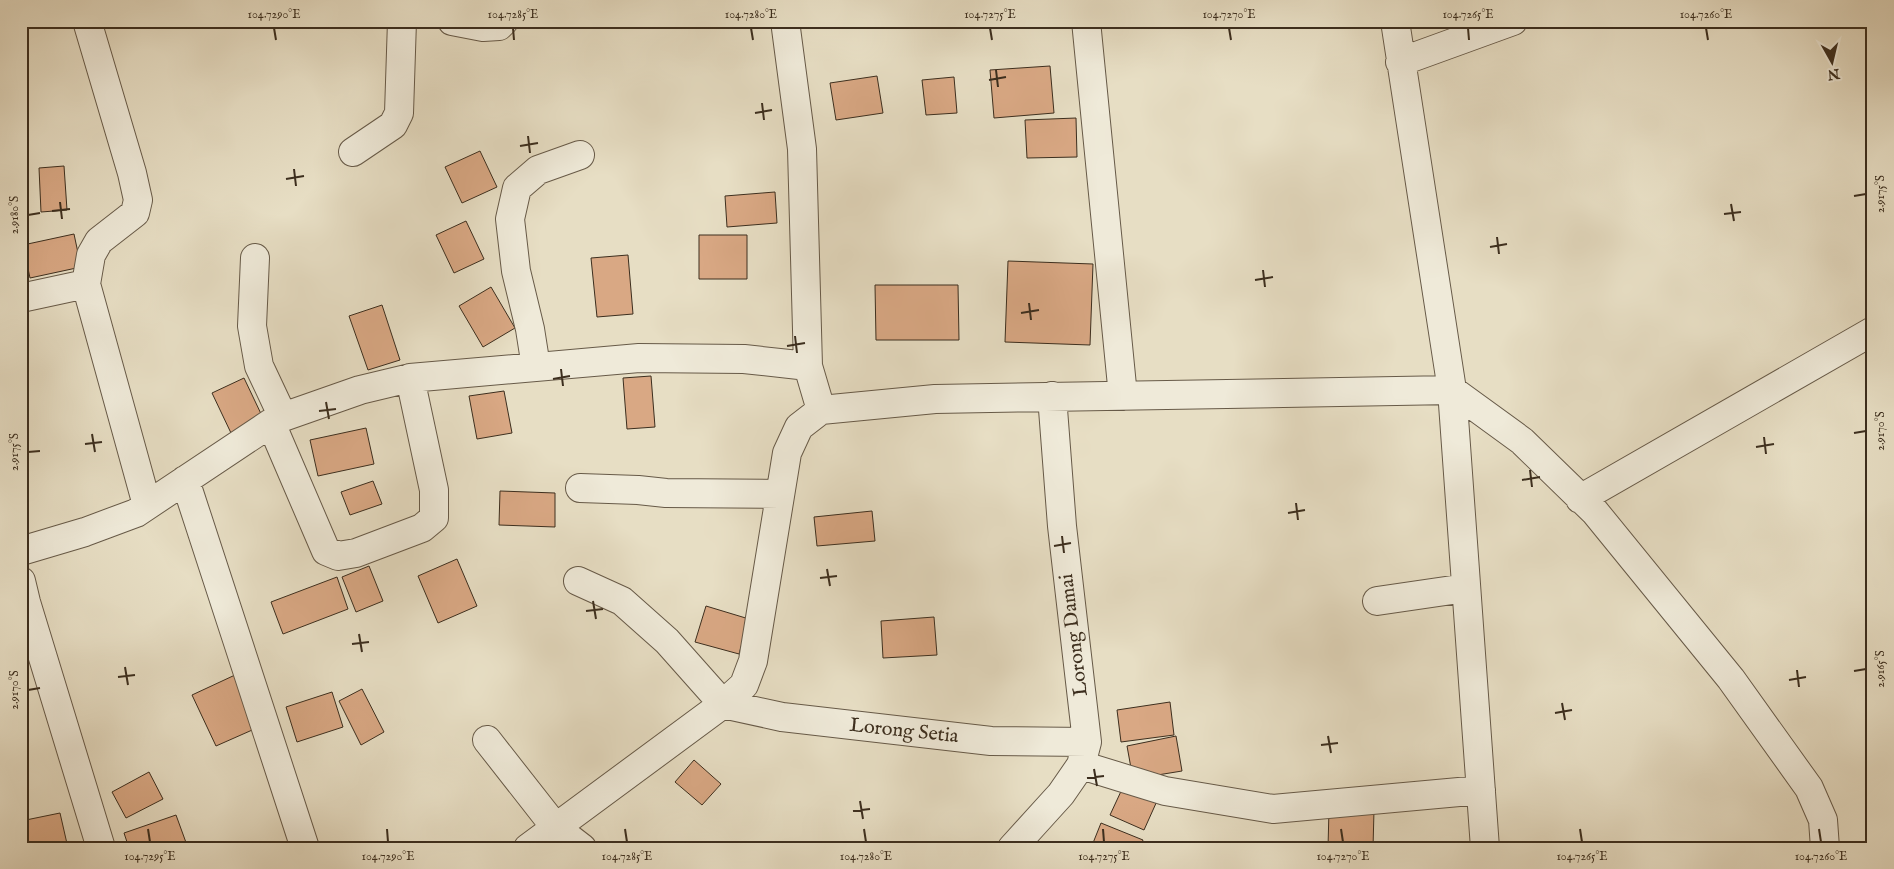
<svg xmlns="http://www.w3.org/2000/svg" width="1894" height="869" font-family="'IM FELL English',serif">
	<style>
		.building { fill: #d9a884; stroke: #3c2e1e }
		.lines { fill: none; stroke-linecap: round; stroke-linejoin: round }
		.minor-casing { stroke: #675a48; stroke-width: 30 }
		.minor { stroke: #efead9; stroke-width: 28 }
		.ticks { fill: none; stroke: #3c2e1e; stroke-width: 2 }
		.labels { text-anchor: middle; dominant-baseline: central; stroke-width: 4.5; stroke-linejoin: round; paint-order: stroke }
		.street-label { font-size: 20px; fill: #3c2e1e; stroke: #efead9 }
		.neatline { fill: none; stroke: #3c2e1e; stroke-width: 2 }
		.ticks-label { font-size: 12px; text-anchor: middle; fill: #3c2e1e }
	</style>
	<rect width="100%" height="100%" fill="#e7dec4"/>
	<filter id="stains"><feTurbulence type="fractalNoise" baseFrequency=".004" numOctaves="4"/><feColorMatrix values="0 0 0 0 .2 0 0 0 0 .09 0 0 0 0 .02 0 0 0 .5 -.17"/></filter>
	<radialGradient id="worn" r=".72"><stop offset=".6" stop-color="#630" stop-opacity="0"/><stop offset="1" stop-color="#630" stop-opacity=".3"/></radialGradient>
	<path class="building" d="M1050 66 1054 113 994 118 990 70Z
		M877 76 883 113 836 120 830 83Z
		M954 77 957 113 926 115 922 80Z
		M1076 118 1077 157 1027 158 1025 120Z
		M480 151 497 187 462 203 445 167Z
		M64 166 67 210 41 212 39 168Z
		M775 192 777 223 727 227 725 196Z
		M466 221 484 259 454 273 436 235Z
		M74 234 81 267 30 278 23 245Z
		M699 235H747V279H699Z
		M628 255 633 314 597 317 591 258Z
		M1008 261 1093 264 1090 345 1005 342Z
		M875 285H958L959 340H876Z
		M491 287 515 328 483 347 459 306Z
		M382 305 400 360 368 370 349 316Z
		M651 376 655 427 627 429 623 378Z
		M244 378 263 418 231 433 212 393Z
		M504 391 512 433 477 439 469 396Z
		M366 428 374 464 318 476 310 440Z
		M373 481 382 504 350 515 341 492Z
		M500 491 555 493V527L499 525Z
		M872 511 875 541 817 546 814 517Z
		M457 559 477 606 438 623 418 576Z
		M369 566 383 601 356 612 342 577Z
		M337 577 348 609 283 634 271 602Z
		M706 606 749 619 739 654 695 642Z
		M21 617 32 652 21 656Z
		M934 617 937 655 883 658 881 621Z
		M235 675 259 727 216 746 192 695Z
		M362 689 384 732 361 745 339 701Z
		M332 692 343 727 297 742 286 707Z
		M1170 702 1174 735 1121 742 1117 710Z
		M1176 736 1182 771 1133 779 1127 746Z
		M694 760 721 784 702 805 675 782Z
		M149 772 163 799 126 818 112 792Z
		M1123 787 1157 801 1144 830 1110 815Z
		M1329 809 1374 810 1373 848H1328Z
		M60 813 68 848H23L21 821Z
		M176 815 188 848H129L124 833Z
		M1101 823 1143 840 1140 848H1091Z"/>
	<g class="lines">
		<defs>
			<path id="minor" d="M87 21 132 173 138 200 135 213 99 241 91 255 86 284 147 505
				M452 21 483 27 499 26 504 21
				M785 21 802 149 808 366 821 410
				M1086 21 1123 396
				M1395 21 1452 390 1522 441 1595 512 1731 679 1809 788 1823 820 1825 848
				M1400 62 1513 21
				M353 152 393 125 399 113 402 21
				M255 258 252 326 259 366 283 417
				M21 298 86 284
				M536 367 530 329 516 271 510 219 517 188 538 170 580 155
				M271 423 326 551 338 556 356 553 422 528 434 518V490L410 378
				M185 480 305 848
				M580 488 638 490 666 493 779 494
				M1580 499 1873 331
				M21 551 85 532 136 513 271 423 283 417 360 390 410 378 639 358 744 359 808 366
				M21 581 26 602 101 848
				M578 581 622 601 667 641 723 704 782 717 991 741 1087 742
				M1377 601 1466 588
				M487 740 556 828 582 848
				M1081 765 1165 791 1273 809 1481 790
				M528 848 723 704 744 685 753 661 787 453 799 427 821 410 935 399 1452 390 1485 848
				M1012 848 1061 794 1081 765 1087 742 1062 526 1052 396"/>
		</defs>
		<use href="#minor" class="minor-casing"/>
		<use href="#minor" class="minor"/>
	</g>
	<path class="ticks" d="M274 28 276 40M513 28 514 40M751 28 753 40M990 28 992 40M1229 28 1231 40M1468 28 1469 40M1706 28 1708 40M996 70 998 87M989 80 1006 77M762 103 764 120M755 113 772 110M528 136 530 153M520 146 538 143M294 169 296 186M286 179 304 176M1854 196 1866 194M60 202 62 219M1731 204 1734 221M52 211 70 209M1724 214 1741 212M28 215 40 213M1497 237 1499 254M1490 247 1507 244M1263 270 1265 287M1255 280 1273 277M1029 303 1031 320M1021 313 1039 310M795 336 797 353M787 346 805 343M561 369 563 386M553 379 570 376M326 402 329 419M319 411 336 409M1854 433 1866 431M92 434 95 452M1764 437 1766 454M85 444 102 442M1756 447 1774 444M28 452 40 451M1530 470 1532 487M1522 480 1540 477M1296 503 1298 520M1288 513 1305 510M1062 536 1064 553M1054 546 1071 543M827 569 830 586M820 578 837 576M593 601 596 619M586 611 603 609M359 634 362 652M352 644 369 642M125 667 128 685M1797 670 1799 687M1854 671 1866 669M118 677 135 675M1789 680 1806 677M28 690 40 688M1562 703 1565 720M1555 713 1572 710M1328 736 1331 753M1321 745 1338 743M1094 769 1097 786M1087 778 1104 776M860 801 863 819M853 811 870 809M148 829 150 842M387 829 388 842M625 829 627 842M864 829 866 842M1103 829 1104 842M1341 829 1343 842M1580 829 1582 842M1819 829 1821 842"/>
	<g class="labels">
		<g class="street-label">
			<text transform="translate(1074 635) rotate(-97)">Lorong Damai</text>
			<text transform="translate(904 731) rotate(6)">Lorong Setia</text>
		</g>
	</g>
	<rect width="1894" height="869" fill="none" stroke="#e7dec4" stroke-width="55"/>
	<g transform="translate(1832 62) rotate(172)" stroke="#efead9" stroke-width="4" paint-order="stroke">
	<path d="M0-4L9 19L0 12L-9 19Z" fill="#3c2e1e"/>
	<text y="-8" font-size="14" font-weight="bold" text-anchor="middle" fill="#3c2e1e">N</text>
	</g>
	<rect x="28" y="28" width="1838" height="814" class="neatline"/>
	<g class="ticks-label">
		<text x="274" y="18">104.7290°E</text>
		<text x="513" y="18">104.7285°E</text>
		<text x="751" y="18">104.7280°E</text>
		<text x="990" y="18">104.7275°E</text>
		<text x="1229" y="18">104.7270°E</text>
		<text x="1468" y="18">104.7265°E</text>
		<text x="1706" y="18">104.7260°E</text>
		<text transform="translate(1880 194) rotate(-90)" y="4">2.9175°S</text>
		<text transform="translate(14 215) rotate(-90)" y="4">2.9180°S</text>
		<text transform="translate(1880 431) rotate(-90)" y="4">2.9170°S</text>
		<text transform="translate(14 452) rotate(-90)" y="4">2.9175°S</text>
		<text transform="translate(1880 669) rotate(-90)" y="4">2.9165°S</text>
		<text transform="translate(14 690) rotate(-90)" y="4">2.9170°S</text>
		<text x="150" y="860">104.7295°E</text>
		<text x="388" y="860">104.7290°E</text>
		<text x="627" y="860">104.7285°E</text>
		<text x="866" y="860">104.7280°E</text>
		<text x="1104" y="860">104.7275°E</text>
		<text x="1343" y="860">104.7270°E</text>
		<text x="1582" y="860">104.7265°E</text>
		<text x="1821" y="860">104.7260°E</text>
	</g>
	<rect width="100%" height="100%" filter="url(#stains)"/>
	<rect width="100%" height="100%" fill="url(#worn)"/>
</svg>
